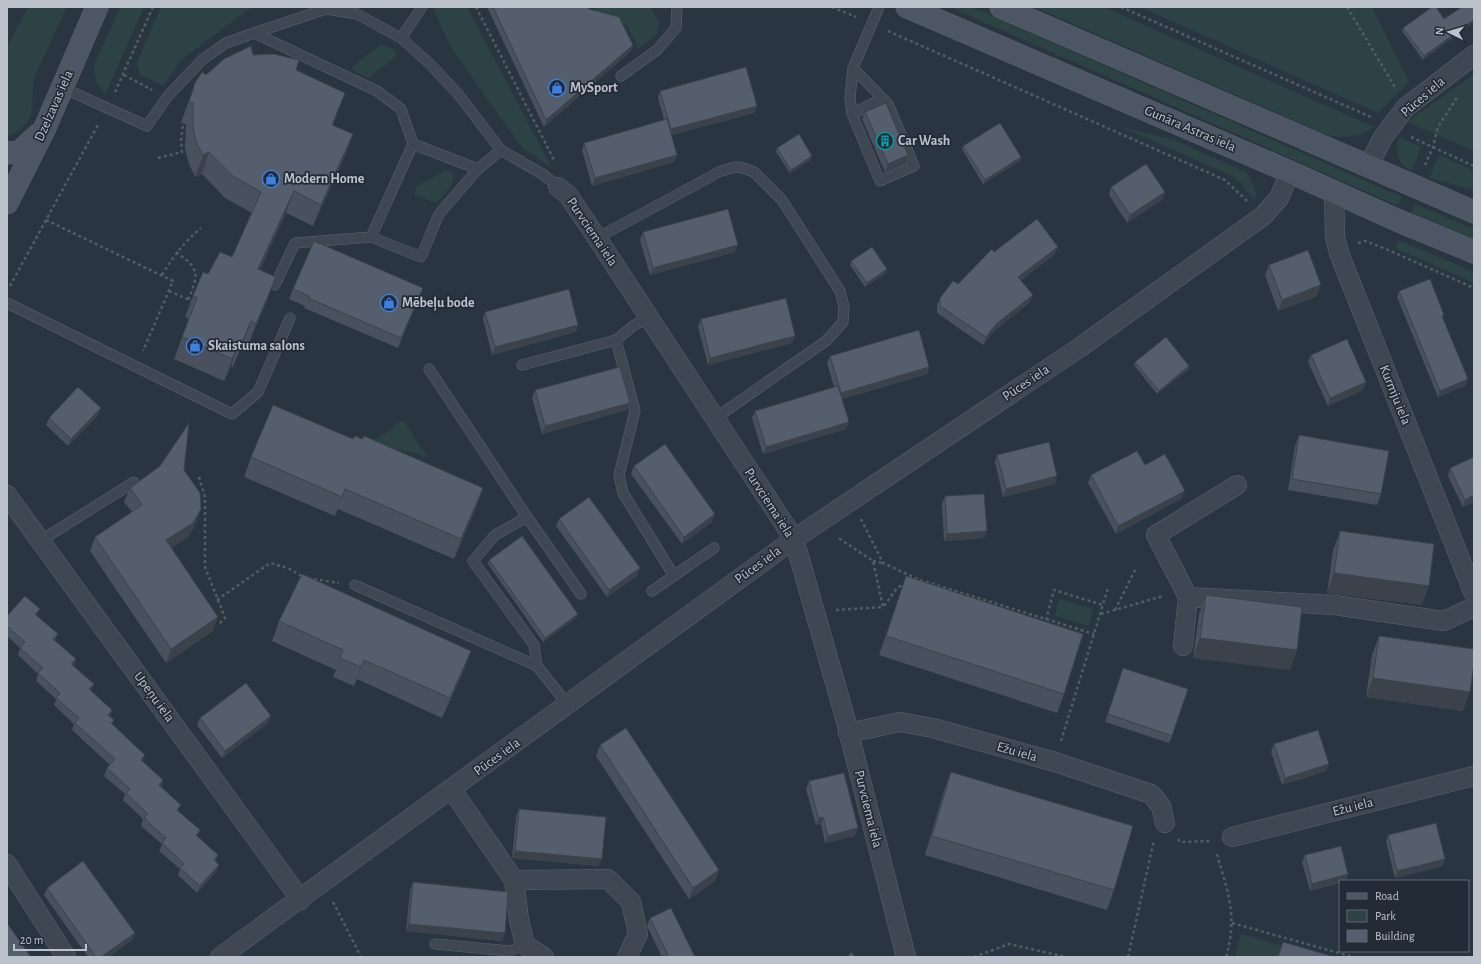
<svg xmlns="http://www.w3.org/2000/svg" width="1481" height="964" font-family="'Alegreya Sans',sans-serif">
	<style>
		.green { fill: #2d4244 }
		.lines { fill: none; stroke-linecap: round; stroke-linejoin: round }
		.service-casing { stroke: #5d646f; stroke-width: 11 }
		.minor-casing { stroke: #5d646f; stroke-width: 20 }
		.secondary-casing { stroke: #5d646f; stroke-width: 23 }
		.path { stroke: #4d5f61; stroke-width: 2.5; stroke-dasharray: 3 3; stroke-linecap: butt }
		.service { stroke: #3e4752; stroke-width: 10 }
		.minor { stroke: #3e4752; stroke-width: 19 }
		.secondary { stroke: #4d5664; stroke-width: 22 }
		.wall { fill: #48515d }
		.shaded-wall { fill: #3b424c }
		.building { fill: #545e6c; stroke: #3b424c }
		.labels { text-anchor: middle; dominant-baseline: central; stroke-width: 3.5; stroke-linejoin: round; paint-order: stroke }
		.poi-label { font-size: 14px; font-weight: bold; fill: #bcc2cb; stroke: #232b37; text-anchor: start }
		.street-label { font-size: 14px; fill: #bcc2cb; stroke: #232b37 }
	</style>
	<rect width="100%" height="100%" fill="#2a3542"/>
	<path class="green" d="M28 7H67L34 78 31 116 21 130 7 137V47Z
		M120 7H144L105 95 96 82 94 66Z
		M161 7H252L182 59 163 86 139 74 137 62Z
		M437 7H467L552 168 524 149 515 138 450 46 434 10Z
		M595 7 650 8 659 22 657 34 638 49 627 25 601 19Z
		M950 7H972L1402 197 1398 206Z
		M1034 7H1104L1374 127C1359 138 1342 139 1325 134Z
		M1140 7H1372L1409 82 1378 113Z
		M382 44 396 51V57L368 78 355 72 352 68 354 65Z
		M1474 74V151L1407 122Z
		M1119 126 1174 140 1246 172 1254 185 1256 194 1255 201 1240 182 1232 176Z
		M1399 137 1421 147 1412 171C1397 165 1395 151 1399 137Z
		M1439 155 1474 171V190L1429 178Z
		M444 171H451L454 174C454 187 445 193 437 202H433L415 195 416 187Z
		M1415 204 1474 229V240L1411 213Z
		M1399 240 1474 272V283L1395 248Z
		M403 420 428 458 416 453 368 445Z
		M1059 599 1093 609 1089 626 1055 616Z
		M1241 934 1322 957H1235Z"/>
	<g class="lines">
		<defs>
			<path id="service" d="M422 7 401 38 430 64 458 94 501 150 544 175 558 187
				M254 33 377 91 401 109 413 144 371 237 295 243 275 285
				M853 68 888 104 914 166 880 181 852 114 850 98 853 68 879 7
				M621 76 657 50 676 28 677 7
				M63 88 147 126 167 97 203 59 226 43 254 33 326 9 357 14 401 38
				M852 114 882 99
				M413 144 478 169
				M371 237 421 257 439 214 478 169 501 150
				M597 238 721 171 735 167 743 168 754 172 782 200 840 291 844 307 843 322 826 341 714 419
				M7 303 232 414 258 392 290 318
				M647 318 633 326 616 340 635 411 619 475 623 493 674 576
				M522 365 616 340
				M429 369 527 517 581 594
				M527 517 495 535 473 561 534 645 537 666
				M40 541 134 482
				M355 585 537 666 568 705
				M652 591 714 548
				M435 944 510 951 525 945"/>
			<path id="minor" d="M1368 167 1382 139 1405 108 1474 55
				M558 187 568 195 597 238 794 539 844 714 906 957
				M1334 192 1335 237 1339 253 1474 594
				M1237 485 1156 535 1188 597 1334 605 1444 621 1474 607
				M7 495 301 900
				M1183 646 1188 597
				M848 733 900 722 933 728 1055 762 1151 794 1161 806 1165 823
				M452 790 514 880 519 920 525 945 544 957
				M1232 837 1474 776
				M7 864 66 957
				M514 880 608 879 631 902 638 934 627 957
				M220 957 794 539 1079 348 1263 216 1279 198 1290 172"/>
			<path id="secondary" d="M907 7 1290 172 1399 221 1474 252
				M1001 7 1474 212
				M7 153 19 152 39 134
				M7 203 44 130 97 7"/>
		</defs>
		<use href="#service" class="service-casing"/>
		<use href="#minor" class="minor-casing"/>
		<use href="#secondary" class="secondary-casing"/>
		<path class="path" d="M476 7 554 160
			M832 7 856 17
			M1121 7 1371 117
			M1347 7 1396 89
			M888 31 1225 180 1247 201
			M124 75 152 90
			M115 92 153 7
			M1411 137 1474 166
			M158 158 182 152 181 140 183 124
			M1425 165 1433 147 1438 127 1458 96
			M46 220 173 281 143 351
			M1358 243 1365 241 1386 249 1474 288
			M176 252C200 269 199 274 188 300
			M162 275C173 257 184 242 201 228
			M10 286 99 123
			M169 291 192 301
			M199 477 205 497V567L225 618 219 624
			M861 519 883 563 920 580 1094 634
			M873 561 883 563
			M308 578 339 583
			M217 600 270 563 288 568 303 577
			M884 606 897 588 906 583
			M836 610 883 607 873 561 837 537
			M1115 610 1136 568
			M1101 614 1163 596
			M1046 620 1054 590 1103 605
			M1061 741 1108 588
			M1178 839 1180 842 1212 841
			M1217 854C1228 894 1238 915 1226 957
			M333 902 361 957
			M1232 923 1353 957
			M974 957 1009 944 1066 957
			M1128 957 1154 840"/>
		<use href="#service" class="service"/>
		<use href="#minor" class="minor"/>
		<use href="#secondary" class="secondary"/>
	</g>
	<path class="wall" d="M487 7H588L589 9 633 45 630 52 544 127Z
		M1444 19 1423 60 1402 31 1403 28Z
		M253 55 296 70 337 114 333 125 353 134 345 156 313 226 286 213 260 270 268 298 248 345 243 343 233 367 231 366 224 381 174 359 189 319 185 317 193 296 208 274 232 257 252 213 225 198 202 174 195 177 189 164 185 149 186 124 181 123 195 83 206 75Z
		M660 91 757 106 754 113 671 135 677 155 674 162 592 186 582 150 584 143 664 120 658 98Z
		M865 112 908 155 906 163 885 172 862 119Z
		M963 146 1021 157 1020 161 983 184 962 149Z
		M777 148 811 160 790 173 776 152Z
		M1111 187 1163 199 1127 223 1109 195Z
		M643 232 735 252 650 275 640 240Z
		M994 252 1055 254 1020 281 1030 302 993 332 983 345 937 313V305L940 298 958 284Z
		M851 261 886 273 865 287 850 265Z
		M1269 265 1317 296 1278 311 1265 275Z
		M293 289 419 298 398 348 304 308 305 306 289 299Z
		M1399 291 1443 318 1466 385 1438 397 1397 297Z
		M485 312 578 325 575 332 492 355 483 319Z
		M701 319 795 336 792 343 708 365 698 327Z
		M1311 355 1363 390 1328 406 1308 362Z
		M830 356 929 367 927 374 842 399 846 429 763 454 752 418 755 411 834 387 827 363Z
		M1135 362 1189 366 1188 370 1157 394 1134 365Z
		M535 390 627 410 542 434 532 398Z
		M98 415 68 446 46 425 49 418Z
		M1299 435 1381 494 1377 505 1288 490 1295 446Z
		M353 439 483 488 476 508 454 559 338 509 335 516 244 477 251 457Z
		M997 455 1055 484 1003 497 995 462Z
		M1474 457V502L1463 507 1448 476 1450 468Z
		M1145 465 1182 498 1116 534 1088 483 1091 475Z
		M634 466 712 522 682 544 631 474Z
		M184 470 196 523 187 538 171 548 213 631 166 663 90 551 95 537 132 512 124 502 130 488Z
		M945 496 984 538 944 541 942 504Z
		M559 519 640 568 637 576 607 597 556 526Z
		M1340 531 1422 605 1327 593 1333 551Z
		M489 560 576 618 543 642 488 564Z
		M906 576 1064 694 1057 713 879 655Z
		M1206 595 1290 670 1193 658 1199 614Z
		M7 616H37L58 634 55 641 76 659 74 666 94 684 91 691 112 710 110 716 114 720 112 724 143 761 163 780 161 787 179 812 200 830 197 836 218 855 215 862 219 865 216 872 197 893 178 875 180 869 159 851 162 844 141 826 143 819 123 800 125 794 104 776 107 768 110 765 72 730 74 724 54 705 56 699 36 681 38 674 18 655 20 648 7 636Z
		M279 621 471 651 464 670 442 718 357 679 354 686 333 677 336 670 272 641Z
		M1379 636 1463 711 1366 697 1372 655Z
		M1123 668 1172 736 1169 743 1105 722Z
		M200 718 268 723 222 758 197 725Z
		M1274 744 1329 764 1326 771 1282 785 1271 752Z
		M600 745 719 870 715 881 689 899 596 756Z
		M951 772 1114 890 1107 910 925 855 944 791Z
		M809 781 855 836 825 843 821 824 816 825 815 822 806 789Z
		M519 809 599 866 512 858 516 817Z
		M1388 835 1445 859 1442 866 1395 878 1386 842Z
		M1305 855 1348 874 1346 881H1340V883L1310 891 1302 862Z
		M413 882 505 933 502 941 406 931 410 890Z
		M47 888 135 933 132 940 109 957H88L44 895Z
		M650 918 695 957H662L647 926Z"/>
	<path class="shaded-wall" d="M1474 20V22L1423 60 1424 56Z
		M633 45 630 52 544 127 546 120Z
		M345 93 337 114 324 146 332 125Z
		M757 106 754 113 668 136 671 129Z
		M353 134 345 156 313 226 321 205Z
		M209 152 202 174 195 177 203 155Z
		M677 155 674 162 592 186 595 178Z
		M908 155 906 163 885 172 888 164Z
		M812 156 811 160 790 173 791 170Z
		M1021 157 1020 161 983 184 985 180Z
		M294 191 286 213 251 291 258 269Z
		M1165 192 1163 199 1127 223 1130 215Z
		M738 245 735 252 650 275 653 268Z
		M1058 247 1055 254 1015 285 1018 277Z
		M887 269 886 273 865 287 867 283Z
		M276 277 268 298 248 345 256 324Z
		M1321 285 1317 296 1278 311 1282 300Z
		M423 288 419 298 398 348 401 338Z
		M1033 295 1030 302 993 332 983 345 986 337 996 324Z
		M251 321 243 343 233 367 241 345Z
		M578 325 575 332 492 355 495 347Z
		M795 336 792 343 708 365 710 358Z
		M239 344 231 366 224 381 232 359Z
		M1189 366 1188 370 1157 394 1159 391Z
		M929 367 927 374 838 400 841 393Z
		M1468 379 1466 385 1438 397 1440 391Z
		M1366 382 1363 390 1328 406 1330 398Z
		M630 403 627 410 542 434 545 426Z
		M101 408 98 415 68 446 71 439Z
		M849 422 846 429 763 454 766 447Z
		M1057 476 1055 484 1003 497 1006 489Z
		M483 488 476 508 454 559 461 539Z
		M345 489 338 509 335 516 342 497Z
		M1185 491 1182 498 1116 534 1118 526Z
		M1474 495V502L1463 507 1465 500Z
		M201 509 196 523 187 538 161 554 166 540Z
		M715 514 712 522 682 544 684 537Z
		M987 531 984 538 944 541 947 534Z
		M640 568 637 576 607 597 609 590Z
		M1334 573 1429 586 1422 605 1327 593Z
		M40 609 37 617 35 614Z
		M578 614 576 618 543 642 545 638Z
		M218 617 213 631 166 663 171 649Z
		M58 634 55 641 53 639Z
		M1200 638 1297 650 1290 670 1193 658Z
		M471 651 464 670 442 718 450 698Z
		M76 659 73 667 71 664Z
		M364 660 357 679 354 686 361 667Z
		M1373 678 1470 692 1463 711 1366 697Z
		M94 684 91 692 89 689Z
		M112 710 110 717 108 715Z
		M271 716 268 723 222 758 225 751Z
		M145 755 142 762 141 760Z
		M1329 764 1326 771 1282 785 1285 778Z
		M163 780 161 787 159 785Z
		M823 817 821 824 816 825 819 818Z
		M858 828 855 836 825 843 828 836Z
		M200 830 197 837 196 835Z
		M515 851 602 859 599 866 512 858Z
		M1445 859 1442 866 1395 878 1397 871Z
		M219 865 216 872 197 893 200 886Z
		M719 870 715 881 689 899 693 888Z
		M1348 874 1346 881H1340V883L1310 891 1312 884Z
		M409 924 505 933 502 941 406 931Z
		M135 933 132 940 109 957H101Z"/>
	<path class="building" d="M493 7H588L589 9 619 17 633 45 546 120Z
		M1432 7H1436L1444 19 1462 7H1474V20L1424 56 1403 28Z
		M251 46 253 55 274 54 299 60 296 70 345 93 332 125 353 134 321 205 294 191 258 269 276 277 256 324 251 321 241 345 239 344 232 359 182 337 197 298 193 296 203 272 208 274 220 252 232 257 261 192 233 176 209 152 203 155 196 142 193 127V103L189 102 195 83 202 72 206 75 224 59Z
		M746 67 757 106 671 129 660 91Z
		M886 103 908 155 888 164 865 112Z
		M667 119 677 155 595 178 584 143Z
		M1000 123 1021 157 985 180 963 146Z
		M799 134 812 156 791 170 777 148Z
		M1146 164 1165 192 1130 215 1111 187Z
		M728 209 738 245 653 268 643 232Z
		M1037 219 1058 247 1018 277 1033 295 996 324 986 337 940 306V298L953 281 958 284 992 249 994 252Z
		M314 241 423 288 401 338 308 298 309 296 293 289Z
		M872 247 887 269 867 283 851 261Z
		M1308 250 1321 285 1282 300 1269 265Z
		M1430 279 1444 315 1442 316 1468 379 1440 391 1399 291Z
		M569 289 578 325 495 347 485 312Z
		M786 298 795 336 710 358 701 319Z
		M919 330 929 367 841 393 830 356Z
		M1166 337 1189 366 1159 391 1135 362Z
		M1347 339 1366 382 1330 398 1311 355Z
		M620 367 630 403 545 426 535 390Z
		M838 386 849 422 766 447 755 411Z
		M78 387 101 408 71 439 49 418Z
		M273 405 353 439 355 436 362 439 364 436 483 488 461 539 345 489 342 497 251 457Z
		M189 423 184 470 200 493 201 509 193 523 166 540 218 617 171 649 95 537 142 505 130 488 160 466Z
		M1299 435 1389 451 1381 494 1292 479Z
		M1049 442 1057 476 1006 489 997 455Z
		M665 444 715 514 684 537 634 466Z
		M1137 451 1145 465 1165 454 1185 491 1118 526 1091 475Z
		M1474 457V495L1465 500 1450 468Z
		M984 494 987 531 947 534 945 496Z
		M589 497 640 568 609 590 559 519Z
		M1340 531 1434 544 1429 586 1334 573Z
		M522 536 578 614 545 638 489 560Z
		M302 574 471 651 450 698 364 660 361 667 340 658 343 650 279 621Z
		M906 576 1083 634 1064 694 886 636Z
		M1206 595 1302 607 1297 650 1200 638Z
		M25 596 40 609 35 614 58 634 53 639 76 659 71 664 94 684 89 689 112 710 108 715 114 720 111 723 145 755 141 760 163 780 159 785 181 805 177 810 200 830 196 835 218 855 214 860 219 865 200 886 180 868 184 864 162 843 166 838 144 818 148 814 126 793 130 789 107 768 115 759 75 723 79 718 56 698 60 693 38 673 43 668 20 648 25 642 7 626V616Z
		M1379 636 1474 649V664L1470 692 1373 678Z
		M1123 668 1188 689 1172 736 1108 714Z
		M246 683 271 716 225 751 200 718Z
		M626 728 719 870 693 888 600 745Z
		M1318 730 1329 764 1285 778 1274 744Z
		M951 772 1133 826 1114 890 932 836Z
		M844 773 858 828 828 836 823 817 819 818 817 814 809 781Z
		M519 809 606 817 602 859 515 851Z
		M1436 823 1445 859 1397 871 1388 835Z
		M1341 846 1348 874 1312 884 1305 855Z
		M83 861 135 933 101 957H96L47 888Z
		M413 882 508 892 505 933 409 924Z
		M671 908 695 957H669L650 918Z
		M7 923 31 957H7Z
		M1283 942 1335 957H1278Z
		M852 952 854 957H847Z"/>
	<defs>
		<symbol id="shop-ring" viewBox="-11 -11 22 22"><circle r="9.5" fill="#232b37" stroke="#3f7fe0" stroke-width="1.5"/><path d="M-5-2.5h2.3a2.7 3.5 0 0 1 5.4 0H5L5.5 6h-11ZM-1.5-2.5h3a1.5 2.3 0 0 0-3 0Z" fill="#3f7fe0"/></symbol>
		<symbol id="building-ring" viewBox="-11 -11 22 22"><circle r="9.5" fill="#232b37" stroke="#0f9aa8" stroke-width="1.5"/><path d="M-4-6H4V6H1V3H-1V6H-4ZM-2.5-4.3h1.7v1.8h-1.7ZM.8-4.3h1.7v1.8H.8ZM-2.5-1h1.7V.8h-1.7ZM.8-1h1.7V.8H.8Z" fill="#0f9aa8"/></symbol>
	</defs>
	<g fill-rule="evenodd">
		<use href="#shop-ring" x="547" y="78" width="20" height="20"/>
		<use href="#building-ring" x="875" y="131" width="20" height="20"/>
		<use href="#shop-ring" x="261" y="169" width="20" height="20"/>
		<use href="#shop-ring" x="379" y="293" width="20" height="20"/>
		<use href="#shop-ring" x="185" y="336" width="20" height="20"/>
	</g>
	<g class="labels">
		<g class="poi-label">
			<text x="570" y="88">MySport</text>
			<text x="898" y="141">Car Wash</text>
			<text x="284" y="179">Modern Home</text>
			<text x="402" y="303">Mēbeļu bode</text>
			<text x="208" y="346">Skaistuma salons</text>
		</g>
		<g class="street-label">
			<text transform="translate(1423 97) rotate(-41)">Pūces iela</text>
			<text transform="translate(54 106) rotate(-66)">Dzelzavas iela</text>
			<text transform="translate(1190 129) rotate(23)">Gunāra Astras iela</text>
			<text transform="translate(592 232) rotate(56)">Purvciema iela</text>
			<text transform="translate(1026 383) rotate(-34)">Pūces iela</text>
			<text transform="translate(1395 395) rotate(68)">Kurmju iela</text>
			<text transform="translate(769 503) rotate(57)">Purvciema iela</text>
			<text transform="translate(758 565) rotate(-36)">Pūces iela</text>
			<text transform="translate(154 697) rotate(54)">Upeņu iela</text>
			<text transform="translate(1017 752) rotate(16)">Ežu iela</text>
			<text transform="translate(497 757) rotate(-36)">Pūces iela</text>
			<text transform="translate(1353 807) rotate(-14)">Ežu iela</text>
			<text transform="translate(868 809) rotate(76)">Purvciema iela</text>
		</g>
	</g>
	<rect width="1481" height="964" fill="none" stroke="#bcc2cb" stroke-width="16"/>
	<rect x="1339" y="880" width="130" height="72" fill="#232b37" stroke="#606772"/>
	<rect x="1347" y="893" width="20" height="6" fill="#4d5664" stroke="#606772"/>
	<text x="1375" y="900" font-size="12" fill="#bcc2cb">Road</text>
	<rect x="1347" y="910" width="20" height="12" fill="#2d4244" stroke="#606772"/>
	<text x="1375" y="920" font-size="12" fill="#bcc2cb">Park</text>
	<rect x="1347" y="930" width="20" height="12" fill="#545e6c" stroke="#606772"/>
	<text x="1375" y="940" font-size="12" fill="#bcc2cb">Building</text>
	<g transform="translate(1449 32) rotate(275)" stroke="#232b37" stroke-width="3" paint-order="stroke">
	<path d="M0-3L7 15L0 10L-7 15Z" fill="#bcc2cb"/>
	<text y="-6" font-size="11" font-weight="bold" text-anchor="middle" fill="#bcc2cb">N</text>
	</g>
	<path d="M14 944v6h72v-6" fill="none" stroke="#bcc2cb" stroke-width="2"/>
	<text x="20" y="944" font-size="12" fill="#bcc2cb" stroke="#232b37" stroke-width="3" paint-order="stroke">20 m</text>
</svg>
